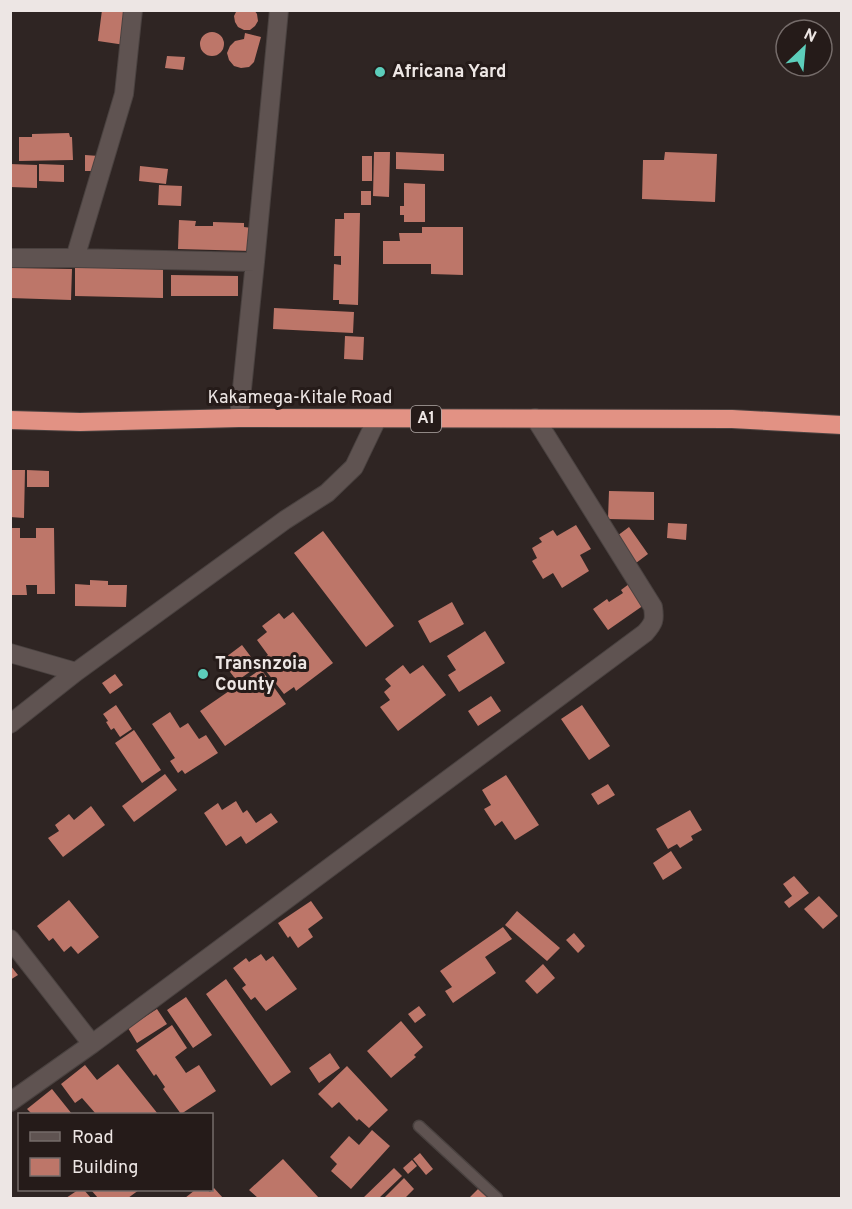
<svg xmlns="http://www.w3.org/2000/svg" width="852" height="1209" font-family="Overpass,sans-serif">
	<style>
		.building { fill: #bd7669 }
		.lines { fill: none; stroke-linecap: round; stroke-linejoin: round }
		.lane-casing { stroke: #4a4240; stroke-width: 13 }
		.street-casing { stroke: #4a4240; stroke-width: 20 }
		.highway-casing { stroke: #4a4240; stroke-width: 20 }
		.lane { stroke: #5f5351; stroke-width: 10 }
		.street { stroke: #5f5351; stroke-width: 18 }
		.highway { stroke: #e29284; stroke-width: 18 }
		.poi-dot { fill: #5ccebb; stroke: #251b19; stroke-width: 2 }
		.labels { text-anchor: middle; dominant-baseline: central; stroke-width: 6; stroke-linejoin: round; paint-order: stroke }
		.shield { fill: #251b19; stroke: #b1a9a7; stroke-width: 1.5 }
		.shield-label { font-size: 16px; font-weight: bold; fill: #ede6e4 }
		.poi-label { font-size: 18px; font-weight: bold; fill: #ede6e4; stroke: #251b19; text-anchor: start }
		.street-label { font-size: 18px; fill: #ede6e4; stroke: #251b19 }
	</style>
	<rect width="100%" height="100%" fill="#2f2523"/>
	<path class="building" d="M102 10H129L125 45 98 41Z
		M237 10H254L257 14 258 21 255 26 250 30H244L238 27 235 22 234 16Z
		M200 44a12 12 0 1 1 24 0a12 12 0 1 1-24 0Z
		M245 33 261 37 254 62 249 67 241 68 234 66 229 60 227 53 230 46 235 41 244 39Z
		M167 56 185 57 183 70 165 68Z
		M69 133 70 137H72L73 160 19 161V137H32V134Z
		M374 152H390L389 197 373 196Z
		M396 152 444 154V171L396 169Z
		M665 152 717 154 715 202 642 199 643 160H664Z
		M85 155 99 156 98 171H85Z
		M362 156H372V181H362Z
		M10 164 37 165V188L10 187Z
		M39 164 64 165V182L39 181Z
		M140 166 168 169 166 184 139 181Z
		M404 183 425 184V222H404V215H400V206H404Z
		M159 185 182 186 181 206 158 205Z
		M361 191H371V205H361Z
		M344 213H360L358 305 339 304V300H333L334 264 341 265V256H334L335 219H344Z
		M179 220 196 221 195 226H213V222L244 223V227L252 228V251L178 249Z
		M422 227H463V275L431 274V264H383V241H400L399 233H422Z
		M75 267 163 269V298L75 296Z
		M10 268 72 269 71 300 10 298Z
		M171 275 238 276V296H171Z
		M274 308 354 312 353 333 273 329Z
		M345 336 364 337 363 360 344 359Z
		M10 470H25L24 518 10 517Z
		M27 470 49 471V487H27Z
		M609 491 654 492V520L608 519Z
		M668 523 687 524 686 540 667 538Z
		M576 525 591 549 580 555 589 571 562 588 553 573 543 579 532 561 537 558 532 548 542 542 539 538 553 530 557 536Z
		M629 527 648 554 636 563 617 536Z
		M10 528H20V538H36V528H54L55 594H37V585H26L27 595H10Z
		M323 531 394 626 366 647 294 553Z
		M90 580 108 581V585H127L126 607 75 606V584L90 585Z
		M629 584 644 605 608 630 593 609 607 599 609 602 623 593 621 590Z
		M452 602 464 624 430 643 418 621Z
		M293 612 333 663 296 691 294 687 284 694 259 662 268 655 257 640 267 632 262 626 279 613 284 619Z
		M485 631 505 663 459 692 448 675 456 670 447 656Z
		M242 645 258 666 237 681 227 668 232 664 226 657Z
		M403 665 410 674 423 665 446 695 398 731 380 707 390 700 384 692 391 686 385 679Z
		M261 669 286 704 225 746 200 711Z
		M115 674 123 685 110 694 102 683Z
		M491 696 501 711 478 726 468 711Z
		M116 705 132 729 120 737 114 728 111 730 106 722 108 721 103 714Z
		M582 705 610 746 589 760 561 719Z
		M170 712 180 728 188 723 199 739 206 735 218 753 185 774 182 770 178 773 170 761 175 758 152 724Z
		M134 730 161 770 142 783 115 743Z
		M165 774 177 790 134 822 122 806Z
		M506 775 539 825 515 840 502 821 495 826 484 809 491 805 482 790Z
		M608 784 615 795 598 805 591 794Z
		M236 801 243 813 247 810 256 823 271 813 278 822 246 844 241 836 226 846 204 813 218 803 222 810Z
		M91 806 105 825 63 857 48 838 59 831 55 825 69 814 74 820Z
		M690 810 702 830 691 836 693 840 680 848 677 844 668 849 656 829Z
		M671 851 682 868 663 880 653 863Z
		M794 876 809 893 789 908 784 902 792 896 783 884Z
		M819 896 838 916 823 929 804 909Z
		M69 900 99 937 78 954 71 946 64 952 53 938 49 941 37 926Z
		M311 901 323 918 308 929 313 937 298 948 290 936 288 938 278 923Z
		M517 911 560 948 547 961 505 925Z
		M503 927 512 939 485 957 496 973 453 1003 445 991 452 987 440 971Z
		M574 933 585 946 578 953 566 940Z
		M261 954 266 961 273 956 297 989 266 1011 255 997 251 1000 242 988 246 985 233 968 246 958 249 962Z
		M543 964 555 978 537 994 525 981Z
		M10 965 18 975 10 980Z
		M226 979 291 1072 271 1086 206 994Z
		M186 997 212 1035 193 1048 167 1010Z
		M419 1006 426 1015 415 1023 408 1014Z
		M157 1009 167 1024 137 1043 128 1028Z
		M401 1021 423 1047 414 1055 416 1057 391 1078 367 1051Z
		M172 1025 187 1048 175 1057 186 1073 199 1065 216 1091 181 1114 163 1089 165 1087 156 1074 154 1076 136 1050Z
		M330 1053 340 1068 319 1083 309 1068Z
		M118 1064 158 1114H96L82 1098 75 1103 61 1084 85 1065 97 1080Z
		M347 1066 388 1110 369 1128 359 1119 357 1121 339 1102 332 1108 318 1094Z
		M52 1089 72 1114H32L27 1109Z
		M372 1130 390 1146 351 1189 331 1171 337 1164 330 1157 349 1136 359 1145Z
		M420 1153 433 1169 426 1175 413 1159Z
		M283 1159 319 1198H258L249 1190Z
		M412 1160 417 1166 408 1174 403 1168Z
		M394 1168 402 1176 379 1198H363Z
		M404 1178 414 1189 405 1198H384Z
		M214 1188 223 1198H185L195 1190H207L210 1192Z
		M479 1188 489 1198H469Z
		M78 1190H84L91 1198H66Z
		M91 1190H139L128 1198H98Z"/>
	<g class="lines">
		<defs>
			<path id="lane" d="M419 1126 497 1198"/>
			<path id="street" d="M10 258H75L255 262 279 10
				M75 258 124 94 133 10
				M239 418 255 262
				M10 653 76 672
				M10 724 76 672 285 520 327 493 354 467 377 419
				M10 939 92 1044
				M10 1102 92 1044 645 633C654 623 655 620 653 607L535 418"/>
			<path id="highway" d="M10 420 80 422 239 418 732 419 842 425"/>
		</defs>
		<use href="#lane" class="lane-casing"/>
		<use href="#street" class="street-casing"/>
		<use href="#highway" class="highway-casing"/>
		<use href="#lane" class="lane"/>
		<use href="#street" class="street"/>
		<use href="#highway" class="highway"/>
	</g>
	<g class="poi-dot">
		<circle cx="380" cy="72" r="6"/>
		<circle cx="203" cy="674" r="6"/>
	</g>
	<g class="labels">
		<rect class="shield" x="411" y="406" width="30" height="26" rx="4.5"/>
		<g class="shield-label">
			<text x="426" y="419">A1</text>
		</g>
		<g class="poi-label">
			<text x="392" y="72">Africana Yard</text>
			<text x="215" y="664">Transnzoia<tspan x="215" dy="21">County</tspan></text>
		</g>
		<g class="street-label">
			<text x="300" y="398">Kakamega-Kitale Road</text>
		</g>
	</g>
	<rect width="852" height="1209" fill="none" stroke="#ede6e4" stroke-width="24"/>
	<rect x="18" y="1113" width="195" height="78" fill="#251b19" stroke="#756c6a" stroke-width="1.5"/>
	<rect x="30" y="1132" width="30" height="9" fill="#5f5351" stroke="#756c6a" stroke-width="1.5"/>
	<text x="72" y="1143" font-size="18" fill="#ede6e4">Road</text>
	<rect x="30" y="1158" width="30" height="18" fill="#bd7669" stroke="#756c6a" stroke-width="1.5"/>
	<text x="72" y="1173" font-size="18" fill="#ede6e4">Building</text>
	<g transform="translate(804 48) rotate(26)"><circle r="28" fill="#251b19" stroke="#756c6a" stroke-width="1.5"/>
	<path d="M0-4.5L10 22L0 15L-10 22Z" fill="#5ccebb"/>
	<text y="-9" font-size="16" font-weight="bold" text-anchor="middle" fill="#ede6e4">N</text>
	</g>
</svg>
